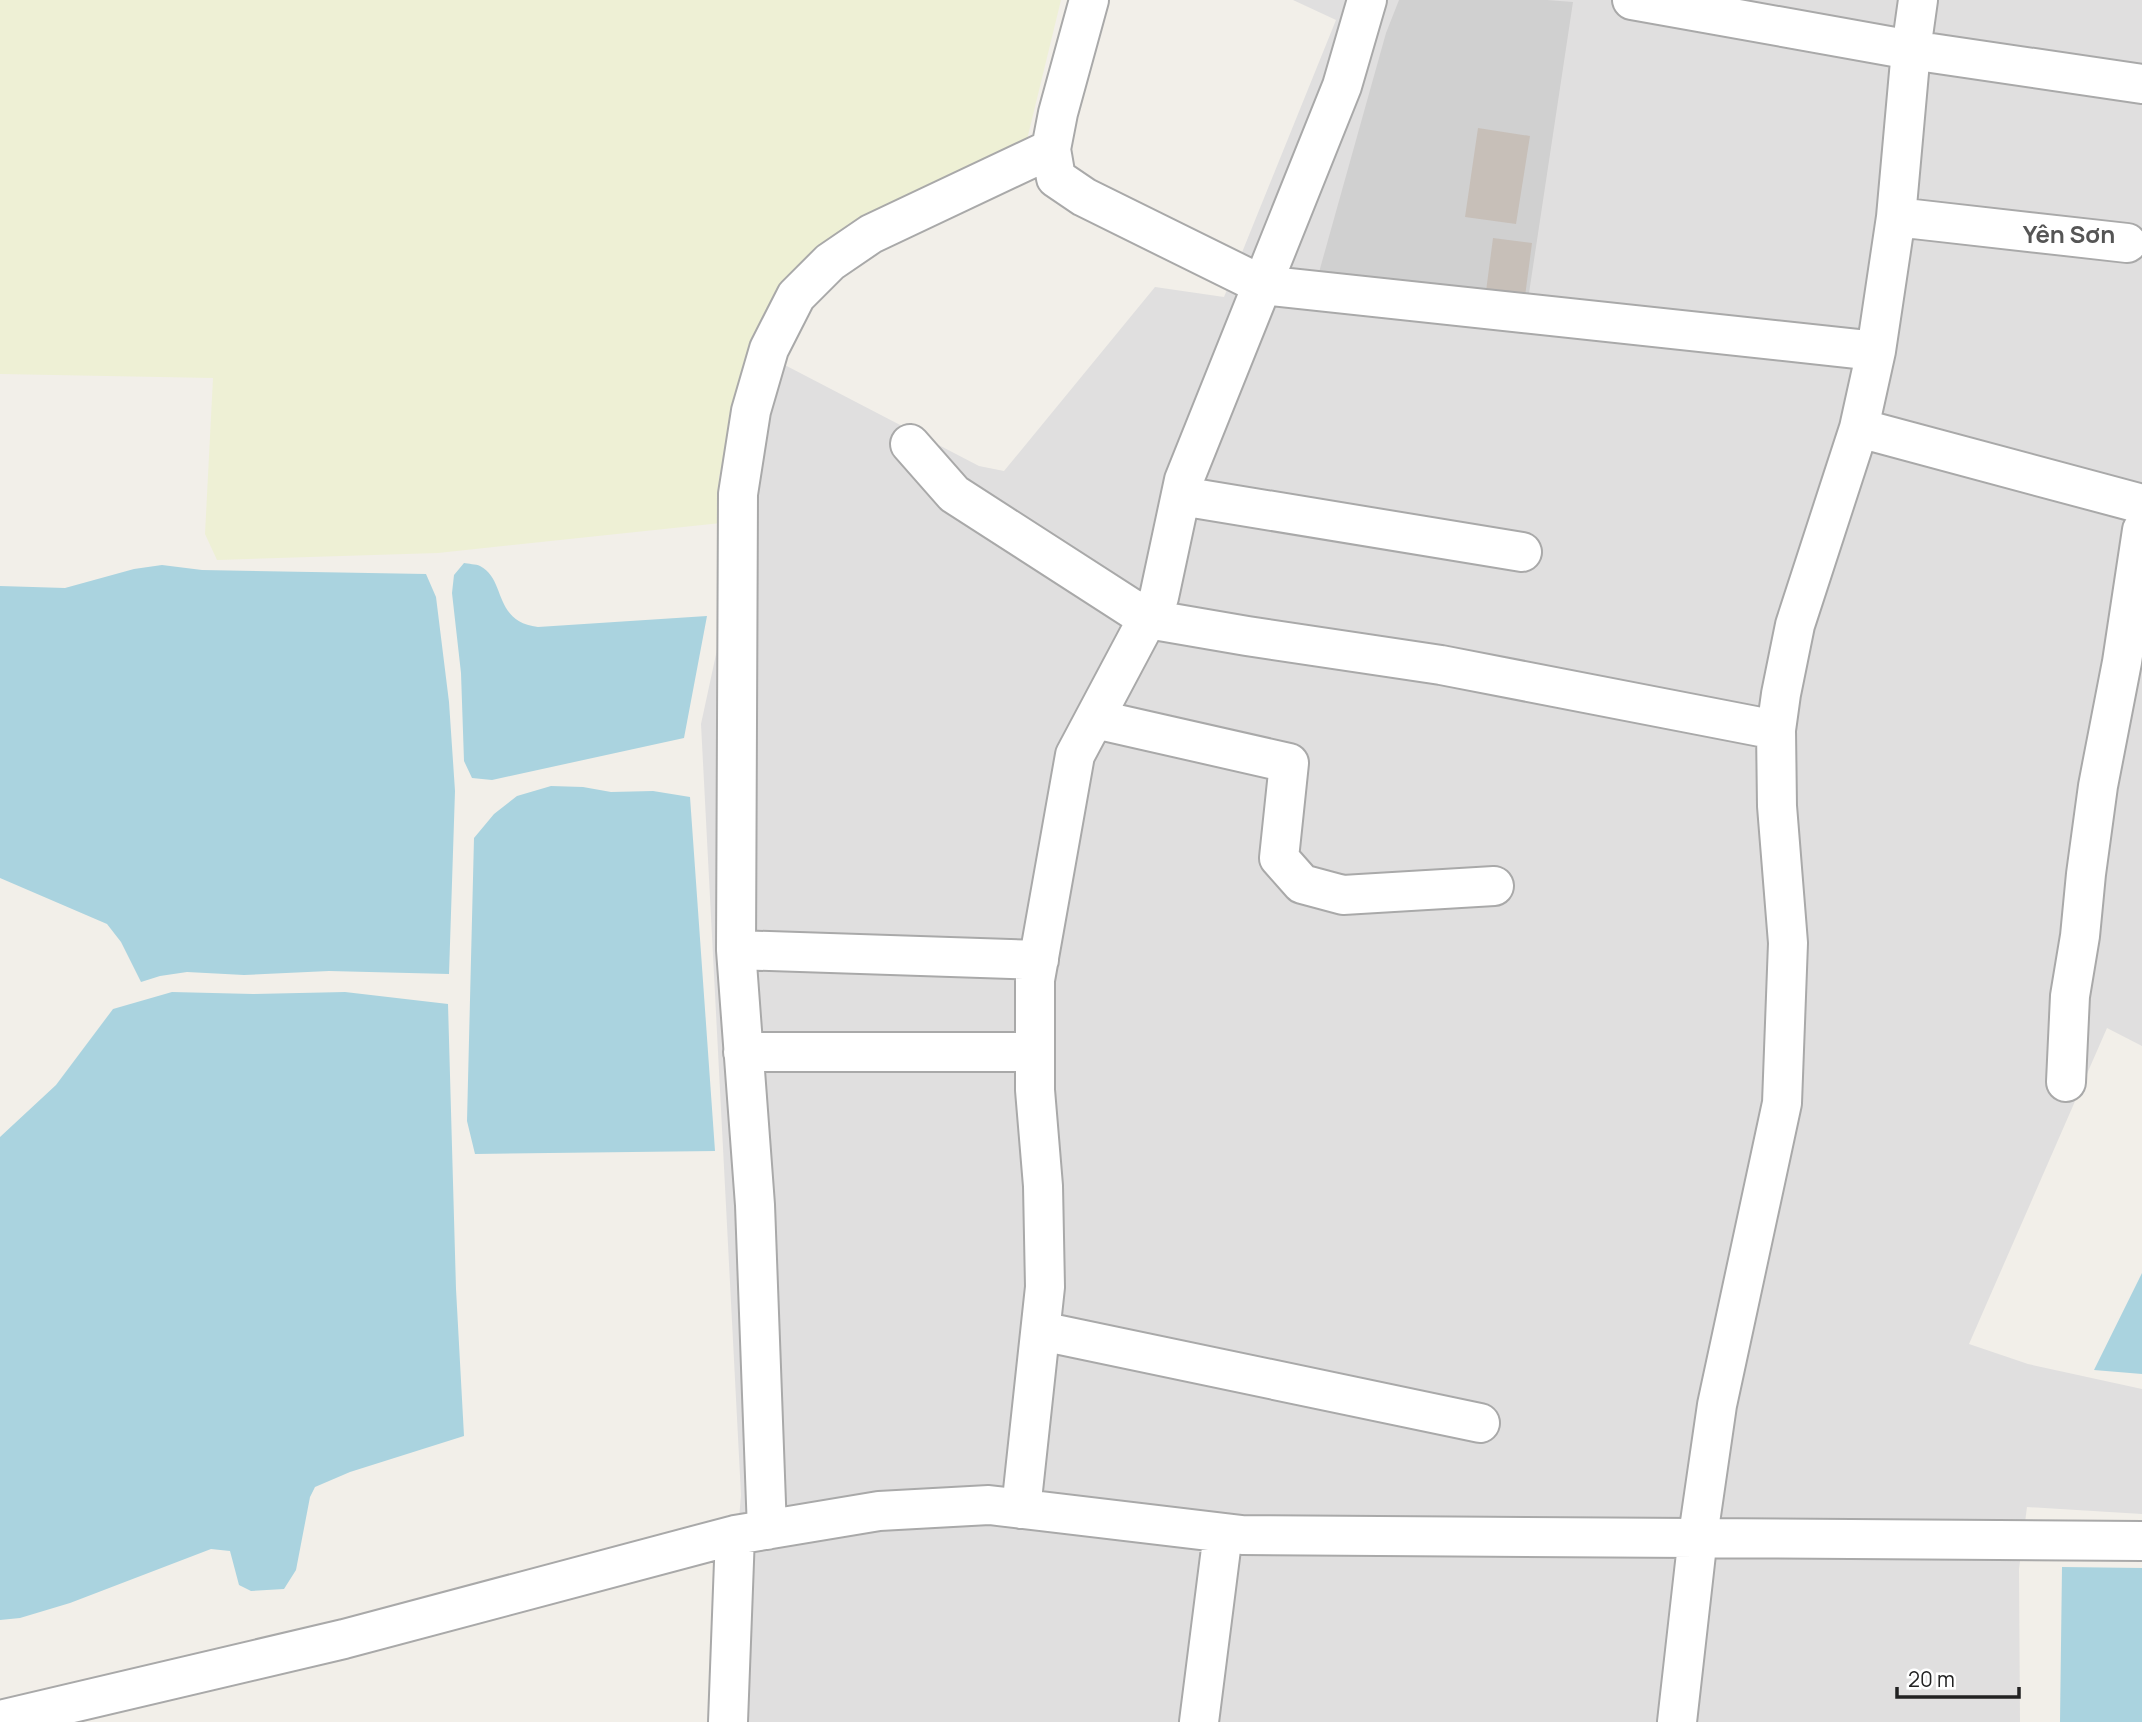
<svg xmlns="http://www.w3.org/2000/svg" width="2142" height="1722" font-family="Manrope,sans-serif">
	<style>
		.residential { fill: #e0dfdf }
		.religious { fill: #d0d0d0 }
		.farmland { fill: #eef0d5 }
		.water { fill: #aad3df }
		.building { fill: #c7bfb8 }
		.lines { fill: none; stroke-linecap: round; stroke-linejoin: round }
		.minor-casing { stroke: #a9a9a9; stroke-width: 42 }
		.minor { stroke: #fff; stroke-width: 38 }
		.labels { text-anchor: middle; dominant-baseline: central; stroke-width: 6; stroke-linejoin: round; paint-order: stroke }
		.quarter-label { font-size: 24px; font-weight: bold; fill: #555; stroke: #fff }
	</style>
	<rect width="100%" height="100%" fill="#f2efe9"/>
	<path class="residential" d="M1293 0H2142V1046L2107 1028 1969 1344 2028 1364 2142 1389V1514L2027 1507 2019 1569 2020 1722H722L741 1495 701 724 779 362 979 466 1004 471 1155 287 1224 297 1336 20Z"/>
	<path class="religious" d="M1399 0H1547L1573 2 1526 313 1316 283 1386 33Z"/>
	<path class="farmland" d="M0 0H1061L1023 156 950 201 758 332 719 477 721 523 438 553 217 560 205 534 213 378 0 374Z"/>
	<path class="water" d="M464 563C468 564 476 564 480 566 507 580 492 621 538 627L707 616 684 738 492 780 472 778 464 761 461 673 452 593 454 575Z
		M162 565 202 570 426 574 436 597 449 702 455 791 449 974 329 971 244 975 187 972 160 976 141 982 121 942 107 924 0 878V586L65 588 134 569Z
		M551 786 583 787 611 792 653 791 690 797 715 1151 475 1154 467 1121 474 838 494 814 517 796Z
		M172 992 253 994 345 992 448 1004 456 1289 464 1436 350 1472 315 1487 310 1497 296 1570 284 1589 251 1591 239 1585 230 1551 211 1549 70 1603 20 1618 0 1620V1137L56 1085 113 1009Z
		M2142 1273V1374L2094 1370Z
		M2062 1567 2142 1568V1722H2060Z"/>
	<path class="building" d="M1478 128 1530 136 1516 224 1465 217Z
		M1493 238 1532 243 1524 304 1485 299Z"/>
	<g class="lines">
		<defs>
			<path id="minor" d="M1089 0 1058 113 1051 149 1056 178 1084 197 1262 285 1876 351
				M1632 0 1911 50 2142 84
				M1896 217 2127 243
				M1859 428 2142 504
				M910 444 954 494 1148 619 1247 636 1441 665 1776 730
				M1181 496 1522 552
				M1095 719 1289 763 1279 858 1302 884 1343 895 1494 886
				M736 950 1039 960
				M743 1052H1035
				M2066 1082 2070 996 2080 936 2086 874 2098 786 2122 662 2142 530
				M1041 1331 1480 1423
				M1021 1509 1045 1287 1043 1186 1035 1090V980L1075 755 1159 597 1184 480 1342 86 1367 0
				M767 1530 755 1205 736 950 738 494 751 411 769 349 796 296 830 262 871 234 1051 149
				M0 1720 344 1639 735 1535 879 1511 989 1505 1242 1535 2142 1541
				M728 1722 735 1535
				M1199 1722 1223 1533
				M1677 1722 1698 1536 1717 1405 1782 1103 1788 943 1777 806 1776 730 1781 694 1795 625 1859 428 1876 351 1896 217 1911 50 1918 0"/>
		</defs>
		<use href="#minor" class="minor-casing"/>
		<use href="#minor" class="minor"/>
	</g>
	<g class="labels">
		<g class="quarter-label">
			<text x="2069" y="233">Yên Sơn</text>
		</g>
	</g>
	<path d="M1897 1687v10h122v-10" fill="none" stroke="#222222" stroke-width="3.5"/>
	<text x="1908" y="1687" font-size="21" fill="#222222" stroke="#ffffff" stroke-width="5" paint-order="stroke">20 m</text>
</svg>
